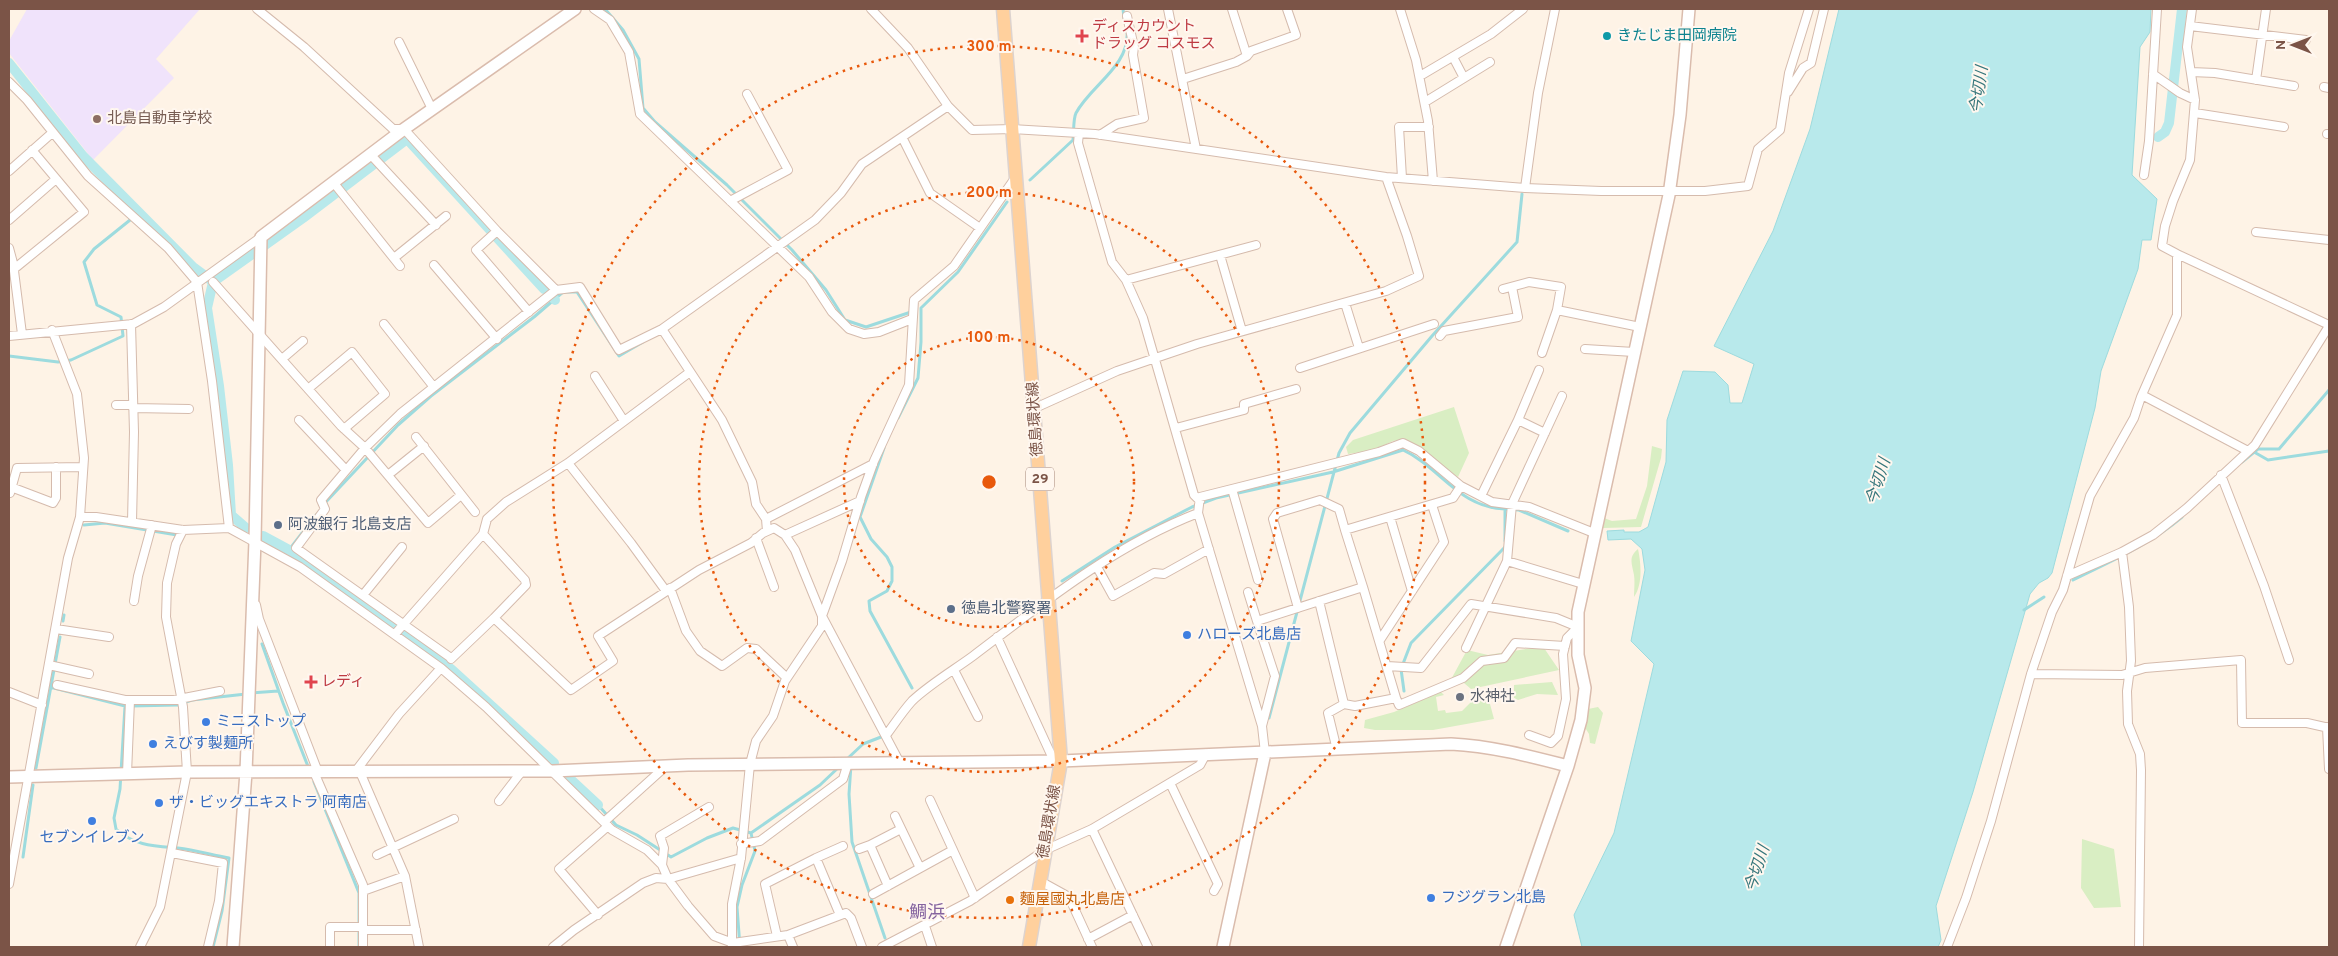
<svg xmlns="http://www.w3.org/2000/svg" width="2338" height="956" font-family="Overpass,'Noto Sans JP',sans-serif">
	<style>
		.education { fill: #f0e3fb }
		.green { fill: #d9eec3 }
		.water { fill: #b8e9eb; stroke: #9ddbde }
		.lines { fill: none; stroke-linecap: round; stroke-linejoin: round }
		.stream { stroke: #9ddbde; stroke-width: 3 }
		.canal { stroke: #b8e9eb; stroke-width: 10 }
		.street-casing { stroke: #d5bbad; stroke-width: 10 }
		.secondary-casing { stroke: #dabcad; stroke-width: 14 }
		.primary-casing { stroke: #ddd3cf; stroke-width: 15 }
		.street { stroke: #fff; stroke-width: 8 }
		.secondary { stroke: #fff; stroke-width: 11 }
		.primary { stroke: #ffd09d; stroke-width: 12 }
		.ring { fill: none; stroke: #e8590c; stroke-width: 2.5; stroke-dasharray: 2.5 5 }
		.health-dot { fill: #e0444e; stroke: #fff7ef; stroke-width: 2 }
		.culture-dot { fill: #0f9aa8; stroke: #fff7ef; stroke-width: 2 }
		.education-dot { fill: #8d6e63; stroke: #fff7ef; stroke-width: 2 }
		.service-dot { fill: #5c6f8a; stroke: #fff7ef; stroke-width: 2 }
		.shop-dot { fill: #3f7fe0; stroke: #fff7ef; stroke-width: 2 }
		.worship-dot { fill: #6b7280; stroke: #fff7ef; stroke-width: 2 }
		.food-dot { fill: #e8710a; stroke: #fff7ef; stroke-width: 2 }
		.labels { text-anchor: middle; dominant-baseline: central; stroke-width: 4; stroke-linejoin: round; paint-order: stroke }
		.shield { fill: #fff7ef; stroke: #a38579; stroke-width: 1 }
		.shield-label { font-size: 14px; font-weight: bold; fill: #7b5447 }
		.health-label { font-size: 15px; fill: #be3a42; stroke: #fff7ef; text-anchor: start }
		.culture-label { font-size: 15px; fill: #0d838f; stroke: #fff7ef; text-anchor: start }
		.education-label { font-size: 15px; fill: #785e54; stroke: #fff7ef; text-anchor: start }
		.street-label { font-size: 15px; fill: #7b5447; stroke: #fff7ef }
		.service-label { font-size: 15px; fill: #4e5e75; stroke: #fff7ef; text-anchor: start }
		.shop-label { font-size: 15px; fill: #366cbe; stroke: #fff7ef; text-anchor: start }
		.worship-label { font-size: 15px; fill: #5b616d; stroke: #fff7ef; text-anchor: start }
		.food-label { font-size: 15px; fill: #c56008; stroke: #fff7ef; text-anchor: start }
		.water-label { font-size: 16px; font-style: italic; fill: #36767b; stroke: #fff7ef }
		.quarter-label { font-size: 18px; fill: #84639f; stroke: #fff7ef }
		.centre { fill: #e8590c; stroke: #fff7ef; stroke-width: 2.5 }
		.ring-label { font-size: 15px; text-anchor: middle; font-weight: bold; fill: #e8590c; stroke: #fff7ef; stroke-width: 4; stroke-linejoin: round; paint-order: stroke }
	</style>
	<rect width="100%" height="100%" fill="#fef3e6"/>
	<path class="education" d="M27 9H200L156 59 174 78 93 160 9 53V41Z"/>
	<path class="green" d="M1454 407 1469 453 1458 477 1405 439 1393 441 1374 450 1348 454 1346 447 1353 440Z
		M1652 446 1662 449 1661 458 1641 527 1603 528 1604 518 1612 521 1636 519 1647 486Z
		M1638 549C1641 563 1643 584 1634 597 1634 590 1635 582 1634 575 1632 564 1628 557 1638 549Z
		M1532 648H1544L1559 670 1471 689 1464 683 1448 685 1467 650 1488 655Z
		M1552 682 1558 695 1537 694 1518 700 1514 698V685Z
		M1441 692 1444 695 1436 697 1438 711 1445 710 1446 713 1462 711 1471 702 1486 697 1490 704 1494 719 1433 730H1375L1364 728 1365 720 1394 712Z
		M1598 707 1603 713 1595 744 1590 743 1589 734 1584 726 1588 709Z
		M2082 839 2114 849 2121 907 2094 908 2081 888Z"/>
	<path class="water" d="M1839 9H2151L2150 32 2140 47 2132 175 2157 199 2151 240H2142L2138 269 2101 371 2095 408 2052 573 2048 578 2039 583 2030 594 1973 792 1936 906 1941 940 1938 947H1582L1574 915 1614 833 1654 664 1631 641 1645 570 1642 549 1631 539 1608 540 1607 531 1624 530V532H1639L1648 527 1666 462 1667 420 1683 371 1715 372 1728 385 1730 403H1742L1754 364 1714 346 1773 231 1810 129Z"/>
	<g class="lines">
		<path class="stream" d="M605 9 623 30 639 59 643 108 655 122 727 185 792 250 826 290 845 320 866 327 911 312
			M1123 9 1124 18
			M1030 180 1073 140C1074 132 1073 119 1076 113 1091 85 1130 66 1127 31
			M9 356 58 362 71 360 123 336 121 317 97 305 84 262 94 249 140 212
			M898 418 918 378 921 342V308L958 272 1007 202
			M884 448 860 517 871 539 887 557 892 567V581L887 591 869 601 870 611 912 688
			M2254 452 2268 460 2329 451
			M2242 462 2258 449H2279L2329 390
			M324 504 398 425 431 396 534 317 563 292H577L619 356 643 342
			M1505 509 1519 510 1568 531
			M84 525 105 523 177 535
			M289 550 316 515
			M2073 580C2111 561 2149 545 2182 517
			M1062 581 1115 547 1192 507 1216 498 1333 472 1403 450C1440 467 1459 508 1505 509V541
			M2024 610 2044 597
			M63 621 64 615
			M262 644 283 703 309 769
			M50 687 125 706
			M1404 691 1401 669 1411 643 1505 547
			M252 693 278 691
			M125 706 120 789 114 818 116 829C135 846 154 846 178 848 195 850 212 855 229 858L222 911 213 947
			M131 706 177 705 192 700 246 694
			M1269 718 1339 453 1350 433 1432 336 1517 242 1522 194
			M847 759 863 744 881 737
			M851 765 849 794 852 842 885 938
			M36 768 60 637
			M314 782 359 893V947
			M598 805 616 825 637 835 671 857 707 838 733 828 751 833
			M23 857 33 785
			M740 947 737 907 742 885 755 851 751 833 820 785 839 767"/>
		<path class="canal" d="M9 63 83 156 193 267 212 281
			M2158 137 2165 132 2169 123 2182 9
			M554 299 555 300
			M246 528 231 515 228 465 219 386 207 308 213 282 303 218 407 139 544 289
			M263 536 289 550 347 590 423 647 452 670 554 763
			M570 779 598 805"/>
		<defs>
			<path id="street" d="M257 9 304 47 393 129H404L497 231 556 290
				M594 9 610 20 629 52 640 114 809 277 832 312 849 329 864 334 879 332 912 319
				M871 9 908 48 948 106 972 130 1013 129 1095 134 1386 177 1525 188 1601 191H1705L1748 186 1758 149 1780 130 1789 73 1809 9
				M1168 9 1196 149
				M1232 9 1247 56 1251 51 1296 35 1287 9
				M1400 9 1416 60 1428 121 1433 181
				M2190 26 2306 40
				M399 42 432 109
				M1453 57 1464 78
				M2191 72 2215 73 2294 86
				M2153 74 2180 93 2195 100
				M1420 76 1491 34 1523 9
				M1183 79 1236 62 1247 56
				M2256 80 2266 9
				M9 82 27 100 88 176 168 248 197 282 212 381 229 528
				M2324 87 2329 88
				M1788 92 1803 68 1811 63 1824 9
				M1425 102 1490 62
				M2195 113 2284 127
				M1079 133 1078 143 1112 262 1126 280 1143 318 1194 495 1200 501
				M2327 134H2329
				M1100 135 1117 124 1144 118 1133 55 1134 47 1127 16
				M902 137 930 193 980 228
				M370 154 436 225
				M9 171 52 133
				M2144 175 2149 141 2157 9
				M1402 178 1399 127H1429
				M333 182 400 266
				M1525 188 1538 93 1555 9
				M730 201 788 170 747 94
				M9 220 56 179
				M497 231 476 250 529 312
				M2256 232 2329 240
				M9 248 13 263 22 334
				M2177 254 2162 246 2165 226 2173 201 2190 160 2195 100 2187 47 2192 9
				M1220 255 1242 331
				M394 258 446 216
				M434 265 497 339
				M14 269 84 212 32 150
				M1126 280 1256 245
				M213 282 341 426 365 448 428 523 461 495
				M1503 289 1529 282 1561 287 1557 310 1640 327
				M1345 303 1359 348
				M131 324 134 432 132 522
				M384 324 433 386
				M662 329 722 420 752 482 756 504 766 519 767 531
				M9 336 133 324 164 307 261 237
				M1440 336 1444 331 1518 317 1512 287
				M1585 349 1634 352
				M1542 353 1557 310
				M282 359 303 341
				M1300 368 1434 324
				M595 376 624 421
				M308 389 352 352 385 394 344 429
				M2142 395 2248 451
				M116 405H133
				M133 408 189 409
				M1035 408 1117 371 1197 344 1386 291 1419 276 1407 236 1386 177
				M299 420 346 470
				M1518 420 1545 433
				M1176 428 1244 410V404L1296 389
				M416 437 475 512
				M568 463 631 543 666 591
				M388 475 424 446
				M2221 475 2264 586 2289 660
				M11 487 53 503 56 498V467
				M1232 489 1258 580
				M10 493 17 468 83 467
				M1481 496 1518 420 1539 370
				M1198 513 1262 726
				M80 517H96L183 530 229 528 300 567 441 668 486 707 612 830 647 850 662 865 668 879 688 906 714 936 733 943 788 935 793 947
				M1390 517 1412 591
				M766 519 873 464
				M785 535 860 501
				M756 538 774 587
				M2122 552 2129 607 2131 661 2127 691 2128 724 2140 754 2141 770 2139 947
				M1507 561 1512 504 1562 396
				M1097 567 1113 596 1154 573 1164 574 1209 549
				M2067 576 2122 552 2153 535 2187 508 2255 445 2329 326
				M670 588 686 631 700 651 722 666 747 648 756 649 787 678
				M1248 592 1257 621
				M363 595 402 547
				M134 601 138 576 152 525
				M1319 601 1344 704
				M256 605 259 619 318 772
				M1298 608 1273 519 1277 513 1320 500 1339 509 1345 530
				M494 618 526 585 525 580 483 534 487 519 506 502 568 463 690 372
				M56 629 109 637
				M395 634 483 534
				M997 637 1054 761
				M1380 640 1444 542 1432 505
				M1466 648 1507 561 1583 584
				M451 658 296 548 325 509 321 500 365 448 400 414 556 290 580 287 619 350 662 329 815 220 841 193 862 164 948 106
				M451 659 494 618 571 690 613 661 598 636 699 570 751 543 763 533 774 528 785 535 795 550 822 616 900 763
				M49 665 89 674
				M1387 666 1421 668 1471 604 1556 618 1578 627 1567 638 1563 654 1566 699 1558 736 1551 743 1529 735
				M954 670 978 717
				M2031 674 2122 675 2145 668 2241 660 2242 723H2307L2329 728
				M57 685 125 700H174L220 691
				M9 692 42 705
				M1396 698 1399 705 1463 678 1482 661 1504 658 1515 643 1565 646
				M2327 727 2329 769
				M887 734C895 723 903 711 912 701 930 684 954 670 973 656 1043 603 1115 545 1198 513L1200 497 1379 452 1403 443 1419 451 1461 486 1492 502 1529 507 1594 533
				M1337 750 1328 713 1344 704 1355 706 1396 698 1363 587
				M1265 753 1262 726 1275 676 1257 621 1363 587 1345 530 1453 498 1461 486
				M314 772 363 885V947
				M355 772 399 714 441 668
				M360 772 405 876 419 947
				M127 774 130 700
				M1170 783 1218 884 1214 891
				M930 800 975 898
				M499 801 522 771
				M895 816 920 868
				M604 822 666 766
				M1092 829 1148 947
				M741 844 760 841 843 779 848 763
				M859 849 870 845
				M172 853 223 863 219 901 208 947
				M377 855 454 819
				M816 858 843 846
				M662 865 664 848 660 836 709 807
				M1040 881 1069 897 1092 947
				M9 884 68 558 80 517 84 458 77 394 52 330
				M888 886 870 845 901 829
				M363 891 405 876
				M873 894 953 850
				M598 915 559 869 608 826
				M925 926 932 947
				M363 930H416
				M788 935 846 913 851 918 862 947
				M777 936 765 884 816 858 840 915
				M1088 939 1133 915
				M140 947 160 907 187 772 183 707 166 617 167 583 176 544 183 530
				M330 947V927H363
				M553 947 574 930 643 883 656 878 668 879 741 858
				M732 947V904L741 858 750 764 756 741 773 716 785 681 822 626V616L842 561 861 497 874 461 909 385 914 300 954 266 1015 178
				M882 947 970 901 1045 850 1092 829 1200 765 1206 754
				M1947 947 1966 898 1991 821 2031 674 2052 612 2063 590 2090 496 2134 418 2141 397 2177 315V254L2329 325"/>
			<path id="secondary" d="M9 777 187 772 553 771 688 765 1061 761 1451 744C1491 746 1529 756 1568 766
				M233 947 246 772 255 541 261 237 404 129 575 9
				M1223 947 1265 753
				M1506 947 1568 766 1581 720 1585 688 1578 655V612L1669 195 1680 115 1689 9"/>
			<path id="primary" d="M1003 9 1061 761 1029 947"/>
		</defs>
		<use href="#street" class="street-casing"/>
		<use href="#secondary" class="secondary-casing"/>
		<use href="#primary" class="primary-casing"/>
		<use href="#street" class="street"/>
		<use href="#secondary" class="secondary"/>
		<use href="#primary" class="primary"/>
	</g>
	<g class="ring">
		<circle cx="989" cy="482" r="145"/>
		<circle cx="989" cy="482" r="290"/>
		<circle cx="989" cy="482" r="436"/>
	</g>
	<g class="health-dot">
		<path d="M1079.5 28.5h5v5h5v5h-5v5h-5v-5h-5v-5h5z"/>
		<path d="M308.5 674.5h5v5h5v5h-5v5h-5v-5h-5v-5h5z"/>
	</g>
	<circle class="culture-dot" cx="1607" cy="36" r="5"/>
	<circle class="education-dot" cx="97" cy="119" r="5"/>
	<g class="service-dot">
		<circle cx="278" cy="525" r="5"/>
		<circle cx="951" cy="609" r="5"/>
	</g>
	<g class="shop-dot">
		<circle cx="1187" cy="635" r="5"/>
		<circle cx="206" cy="722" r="5"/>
		<circle cx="153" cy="744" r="5"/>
		<circle cx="159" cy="803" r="5"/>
		<circle cx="92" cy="821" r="5"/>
		<circle cx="1431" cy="898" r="5"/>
	</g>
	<circle class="worship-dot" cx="1460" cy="697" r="5"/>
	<circle class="food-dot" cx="1010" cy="900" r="5"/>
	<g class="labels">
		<rect class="shield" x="1026" y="467.5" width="28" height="23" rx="4"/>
		<g class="shield-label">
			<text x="1040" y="479">29</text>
		</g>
		<g class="health-label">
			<text x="1092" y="27">ディスカウント<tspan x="1092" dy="17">ドラッグ コスモス</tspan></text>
			<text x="321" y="682">レディ</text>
		</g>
		<g class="culture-label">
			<text x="1617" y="36">きたじま田岡病院</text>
		</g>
		<g class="education-label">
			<text x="107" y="119">北島自動車学校</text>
		</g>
		<g class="street-label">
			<text transform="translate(1036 419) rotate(-94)">徳島環状線</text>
			<text transform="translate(1050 822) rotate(-80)">徳島環状線</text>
		</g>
		<g class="service-label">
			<text x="288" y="525">阿波銀行 北島支店</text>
			<text x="961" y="609">徳島北警察署</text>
		</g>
		<g class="shop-label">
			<text x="1197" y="635">ハローズ北島店</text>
			<text x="216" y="722">ミニストップ</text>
			<text x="163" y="744">えびす製麺所</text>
			<text x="169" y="803">ザ・ビッグエキストラ 阿南店</text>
			<text x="92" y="838" text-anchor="middle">セブンイレブン</text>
			<text x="1441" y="898">フジグラン北島</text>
		</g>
		<g class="worship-label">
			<text x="1470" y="697">水神社</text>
		</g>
		<g class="food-label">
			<text x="1020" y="900">麵屋國丸北島店</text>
		</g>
		<g class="water-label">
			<text transform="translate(1980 90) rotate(-82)">今切川</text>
			<text transform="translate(1879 482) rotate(-73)">今切川</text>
			<text transform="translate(1758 869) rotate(-72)">今切川</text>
		</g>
		<g class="quarter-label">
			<text x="927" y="913">鯛浜</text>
		</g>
	</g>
	<circle cx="989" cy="482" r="8" class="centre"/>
	<g class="ring-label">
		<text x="989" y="51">300 m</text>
		<text x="989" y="197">200 m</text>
		<text x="989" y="342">100 m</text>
	</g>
	<rect width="2338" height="956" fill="none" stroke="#7b5447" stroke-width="20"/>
	<g transform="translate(2293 45) rotate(270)" stroke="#fff7ef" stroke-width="4" paint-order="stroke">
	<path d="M0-4L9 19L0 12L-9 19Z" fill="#7b5447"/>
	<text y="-8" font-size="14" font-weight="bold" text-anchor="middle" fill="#7b5447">N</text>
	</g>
</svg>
